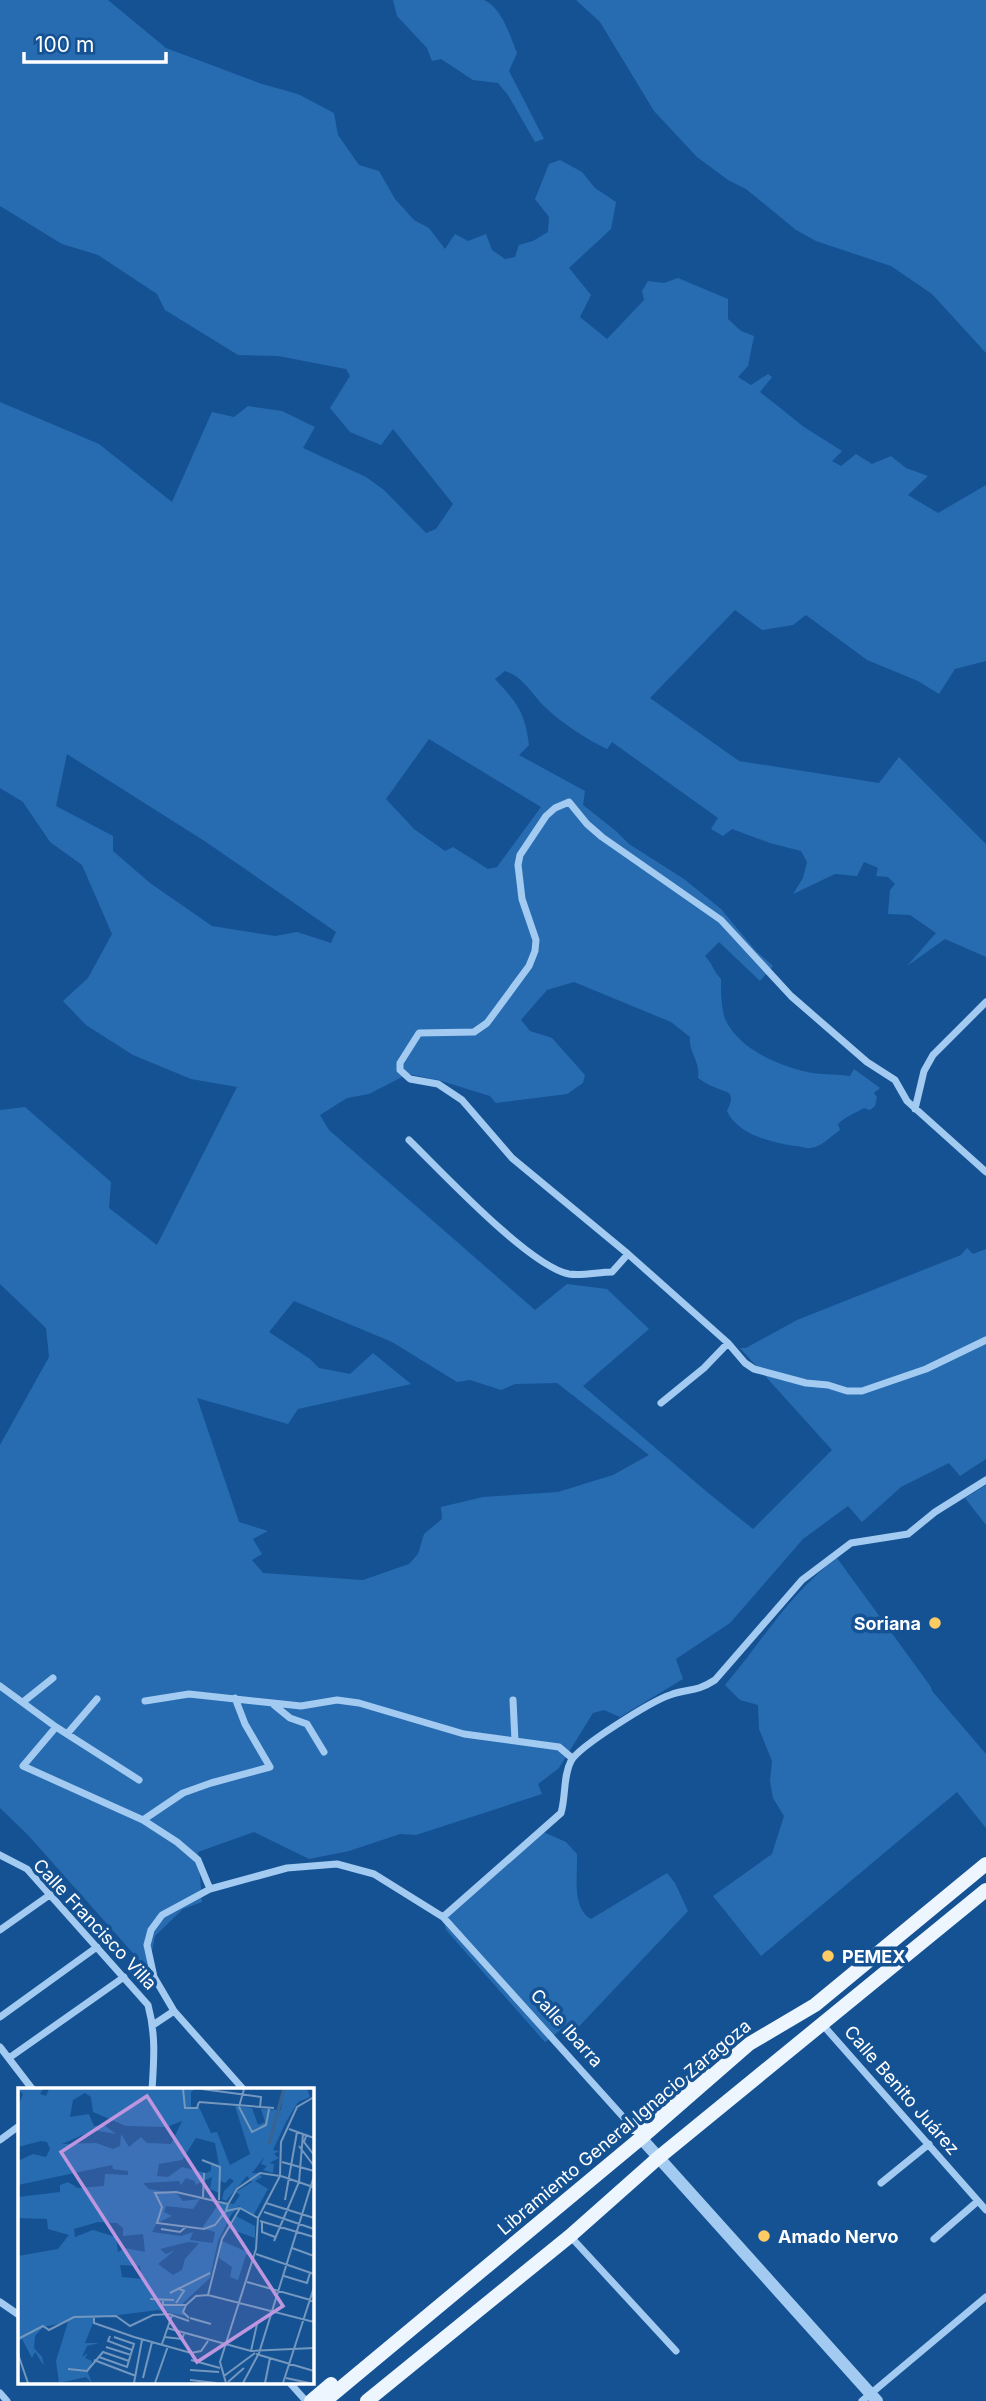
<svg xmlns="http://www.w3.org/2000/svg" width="986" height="2401" font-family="Inter,sans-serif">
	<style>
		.green { fill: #276cb1; fill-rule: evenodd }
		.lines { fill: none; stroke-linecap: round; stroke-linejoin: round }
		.minor { stroke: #a3caf1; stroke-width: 7 }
		.tertiary { stroke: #a3caf1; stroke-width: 12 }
		.primary { stroke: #edf5ff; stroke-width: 14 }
		.poi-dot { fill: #ffcb63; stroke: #155293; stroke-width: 2.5 }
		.labels { text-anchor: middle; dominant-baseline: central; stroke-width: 7; stroke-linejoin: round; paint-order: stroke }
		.poi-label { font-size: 18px; font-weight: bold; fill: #fff; stroke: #155293; text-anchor: start }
		.street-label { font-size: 18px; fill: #fff; stroke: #155293 }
		.inset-river { fill: none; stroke: #376493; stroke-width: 3.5 }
		.inset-road { fill: none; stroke: #7397be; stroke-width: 2 }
		.view { fill: #bd96df; fill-opacity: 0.15; stroke: #bd96df; stroke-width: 3.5 }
		.inset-edge { fill: none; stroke: #fff; stroke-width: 3.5 }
	</style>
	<rect width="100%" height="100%" fill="#155293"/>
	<path class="green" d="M0 0H108L166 48 262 84 298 94 334 113 338 135 359 165 379 171 395 199 414 220 429 228 445 249 455 234 468 241 486 234 492 250 505 259 515 257 519 245 533 241 548 232 549 217 535 199 549 164 560 160 582 172 595 188 616 202 611 229 569 268 591 295 580 317 607 339 644 300 642 291 648 281 664 283 678 278 728 299V319L741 331 754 336 748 366 738 377 751 385 768 374 772 377 760 392 804 427 842 451 832 461 841 466 856 454 872 464 891 456 906 468 928 476 908 495 938 513 986 485V661L955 669 939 694 918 681 867 660 806 615 793 625 762 630 735 610 650 698 739 761 879 783 899 757 986 844V957L945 939 907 966 936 933 910 915 888 914 890 890 895 884 888 877 876 876 878 868 864 862 857 876 835 874 793 894 803 878 807 862 801 851 770 843 732 829 723 836 711 829 718 818 612 742 607 749C586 739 563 724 546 708 532 695 524 677 505 671L495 679C517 703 525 712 529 745L519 755 585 791 583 805 616 831 629 844 684 879 721 909 756 951 773 966 760 981 719 942 705 956C712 963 714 972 721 979 721 992 721 1010 726 1021 741 1051 782 1067 812 1073 825 1075 838 1074 850 1076L854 1069 880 1088 874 1093 877 1097 875 1106 870 1110 864 1108C854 1114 846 1116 838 1124L840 1130C831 1136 823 1146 811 1148 806 1149 800 1146 795 1146 771 1142 738 1135 727 1111 736 1092 729 1093 714 1087 708 1085 703 1081 698 1078 701 1062 688 1051 690 1037L671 1022 574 982 547 990 521 1020 530 1031 552 1038 585 1075 583 1083 567 1094 496 1103 490 1096 438 1080 408 1074 369 1094 347 1098 320 1115 329 1130 535 1310 567 1284 607 1289 649 1329 583 1386 707 1492 753 1529 832 1450 740 1348H746L797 1320 961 1255 967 1248 973 1254 986 1249V1459L960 1476 949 1463 901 1487 862 1522 848 1506 803 1539 730 1623 676 1659 683 1679 620 1717 604 1710 593 1713 559 1768 538 1784 542 1794 416 1835 400 1834 349 1851 309 1859 254 1832 198 1852 202 1902 183 1909 155 1936 148 1970 28 1835 0 1808V1445L49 1357 46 1328 0 1284V1110L25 1107 111 1182 109 1208 157 1245 237 1087 191 1079 133 1055 86 1025 63 1001 88 978 112 934 82 865 50 842 23 802 0 788V402L99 444 172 502 212 412 234 417 248 406 282 411 315 427 303 448 366 477 384 490 426 533 436 529 453 504 393 429 381 445 350 432 330 408 350 376 346 369 278 356 238 355 165 310 157 294 98 255 62 244 0 206ZM429 739 541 807 497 867 488 869 453 847 445 851 414 829 386 799ZM67 754 206 842 336 932 331 943 297 932 275 936 212 926 150 883 113 851V836L56 806ZM294 1301 392 1342 457 1382 470 1380 501 1390 515 1384 557 1383 649 1455 613 1475 558 1492 483 1497 441 1507 442 1519 424 1534 418 1554 409 1564 363 1580 263 1573 252 1560 262 1554 253 1539 268 1531 239 1522 197 1398 288 1424 298 1409 411 1384 373 1353 350 1374 319 1368 310 1359 269 1332Z
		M393 0H484C502 8 510 36 517 53L509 71 544 139 535 142 508 95 498 83 473 80 441 59 432 61 427 48 397 16Z
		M576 0H986V353L932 294 891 266 816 241 796 230 746 189 728 180 697 157 654 111 600 22Z
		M986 1485V1525L965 1498Z
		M837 1558 931 1687 932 1691 986 1754V1828L957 1792 761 1956 713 1896 772 1854 784 1816 773 1798 770 1781 772 1761 759 1729 758 1705 740 1700 725 1685C762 1642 791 1591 837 1558Z
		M541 1831 566 1842 577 1854C578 1875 571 1907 591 1919L667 1873 675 1883 688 1911 570 2036 563 2028 545 2042 446 1930 443 1917Z"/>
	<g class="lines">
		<path class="minor" d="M915 1109 924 1071 933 1055 986 1002
			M409 1140C442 1172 529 1266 569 1274 582 1276 599 1272 612 1272L628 1254
			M986 1172 907 1101 895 1080 867 1062 791 996 721 920 602 837 587 824 569 802 555 808 546 816 520 855 518 865 522 899 536 940 535 951 529 966 487 1023 474 1032 419 1033 400 1063V1070L410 1079 438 1084 462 1100 512 1158 628 1254 728 1343 745 1363 754 1369 806 1383 828 1385 847 1391H862L926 1369 986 1340
			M661 1403 704 1368 728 1343
			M0 1686 56 1727 139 1780
			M513 1700 515 1741
			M145 1701 189 1694 301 1706 337 1700 359 1703 464 1734 559 1747 572 1758
			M23 1702 53 1678
			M274 1705 290 1718 307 1724 324 1752
			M56 1727 23 1766 143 1820 177 1842 198 1860 210 1889
			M67 1734 97 1699
			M143 1820 183 1793 211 1783 270 1767 245 1724 235 1698
			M0 1855 27 1869 148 2005C156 2034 154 2060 152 2090
			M443 1917 561 1813C566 1796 563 1776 571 1761 579 1746 652 1701 670 1695 688 1688 695 1693 715 1680L802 1580 851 1543 908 1534 935 1512 986 1480
			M0 1930 51 1894
			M0 2017 97 1947
			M822 2024 986 2210
			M153 2025 174 2011
			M0 2047 33 2090
			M9 2058 124 1977
			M244 2090 174 2011 154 1977 147 1945 151 1930 162 1915 210 1889 287 1868 337 1864 374 1874 443 1917 634 2129
			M0 2140 19 2126
			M881 2183 929 2144
			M570 2236 676 2351
			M934 2239 978 2201
			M0 2302 19 2315
			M289 2382 306 2401
			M0 2393 7 2401
			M862 2401 986 2297"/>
		<path class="tertiary" d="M641 2138 877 2401"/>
		<path class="primary" d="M633 2127 703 2072
			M311 2401 331 2384
			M325 2401 641 2138 749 2044 815 2005 986 1864
			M367 2401 570 2236 658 2158 986 1890"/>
	</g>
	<g class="poi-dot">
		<circle cx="935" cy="1623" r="7"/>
		<circle cx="828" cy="1956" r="7"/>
		<circle cx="764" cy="2236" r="7"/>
	</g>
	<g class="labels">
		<g class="poi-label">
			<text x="921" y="1623" text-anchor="end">Soriana</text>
			<text x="842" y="1956">PEMEX</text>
			<text x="778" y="2236">Amado Nervo</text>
		</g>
		<g class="street-label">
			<text transform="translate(95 1924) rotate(47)">Calle Francisco Villa</text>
			<text transform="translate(567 2028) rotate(48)">Calle Ibarra</text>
			<text transform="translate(902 2090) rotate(49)">Calle Benito Juárez</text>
			<text transform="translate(624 2127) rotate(-40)">Libramiento General Ignacio Zaragoza</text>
		</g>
	</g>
	<g transform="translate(18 2088)">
		<rect width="296" height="296" fill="#155293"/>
		<path d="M0 1H25L22 6 28 8 31 1H177L173 4V20L181 19 193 45 199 44 212 77 232 66 217 18 234 20 240 37 247 34 243 21 263 22 266 1H289L292 9 280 14 268 34 255 62 261 63 256 66 261 70 251 75 256 76 255 85 245 82 249 78 243 76 247 68 234 85H241L244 89 237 93 250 101 235 128 221 118 213 127 200 153 192 190 165 215 167 228 140 222 77 230 67 255H81L69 258 64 269 70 265 67 270 74 273 70 285 74 295 68 289 41 295 38 273 50 234 25 239 17 248 16 260 24 269 26 278 17 264 14 270 4 251 0 253V168L40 161 51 147 30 141 29 131 0 130V109L42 104V97L50 94 60 100 86 98 87 86 110 87V83L95 81 94 77 0 97V73L15 66 28 69 32 61 29 54 23 53 0 59V19L5 6ZM67 5 73 9 75 24 108 38 149 39 164 33 153 56 129 55 123 49 111 59 103 46 102 58 95 61 78 55 44 56 76 42 98 46 86 37 76 38 71 26 52 29 55 12ZM178 50 197 55 201 77 193 75V83L188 85 164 79 150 89 139 88 141 76 164 72ZM229 88 234 94 218 104 222 107 216 116 202 114 184 140 197 144 195 155 172 152 175 144 163 148 134 144 139 135 154 128 146 124 148 118 175 121 182 111 165 113 159 106 131 101 125 95 161 93 163 97 168 90 177 93V97L194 89 192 101 201 105V92L207 95 212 90 216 93 206 103 204 111 208 113ZM80 134 99 135 105 140V148L125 146 127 164 107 160 100 164 98 149 75 142 57 149 56 141ZM170 154 181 155 167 171 164 182 155 187 140 176 157 162 148 166 142 161ZM102 177 122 178 124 191 104 189ZM218 128 237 138V150L212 141ZM204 153 234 166 228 167 220 192 212 189 214 179 201 170Z" fill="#276cb1" fill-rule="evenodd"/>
		<path class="inset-river" d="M251 56 266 1"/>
		<path class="inset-road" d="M165 1 167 20H179L181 14M184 1 243 9 242 20M226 1 221 19 234 44 248 37 251 21M181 14 256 20M271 41 296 50M288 48 286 54 296 67M281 58 296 78M184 72 202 79 201 112M264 74 296 83M263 88 295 99M185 109 186 85M267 112 279 44M248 115 296 130M210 116 219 101 242 85 262 88M210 116 208 123 222 120 240 130M208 123 197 137 186 141 139 135 144 119 137 105 158 104 210 116M246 124 296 141M242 133 296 149M244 133V144L257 149M143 141 162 144 169 138M256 153 281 94 285 46M274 160 296 168M238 166 296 186M266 188 289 195 292 185M229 194 296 213M152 205 192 185M190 207 204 151 222 120M132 211 156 212M145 212V217H168M158 215 166 203 160 200M76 230V235L116 249 173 265 183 263 190 253M171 230 165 224 168 217 178 208 190 207 296 234M172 230 193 236M149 240 233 263 296 260M92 248 90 253 114 262M146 249 164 251 166 246M0 251 25 238 31 242 56 229 98 228 112 238 135 227 151 226 171 233M144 256 154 227M88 259 113 267M233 263 239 236M0 266 10 295M238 266 296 283M81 269 109 279 116 256 96 249M76 272 118 288M173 272 202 280M50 281 69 283 85 264 111 273M172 282 201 284M206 288 237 265M125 290 134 254M268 290 291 295M172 292 198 295M210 294 226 280M116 295 124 252M137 295 150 258M208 295 202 274 238 161 240 130 262 88 263 54 279 19 296 9M225 295 241 265 296 88M247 295 252 270M265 295 296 199"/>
		<path class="view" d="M129 8 265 218 179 274 43 64Z"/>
		<rect width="296" height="296" class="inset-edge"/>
	</g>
	<path d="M24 52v10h142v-10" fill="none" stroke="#ffffff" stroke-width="3.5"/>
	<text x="35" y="52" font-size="21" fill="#ffffff" stroke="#155293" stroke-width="5" paint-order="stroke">100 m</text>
</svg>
